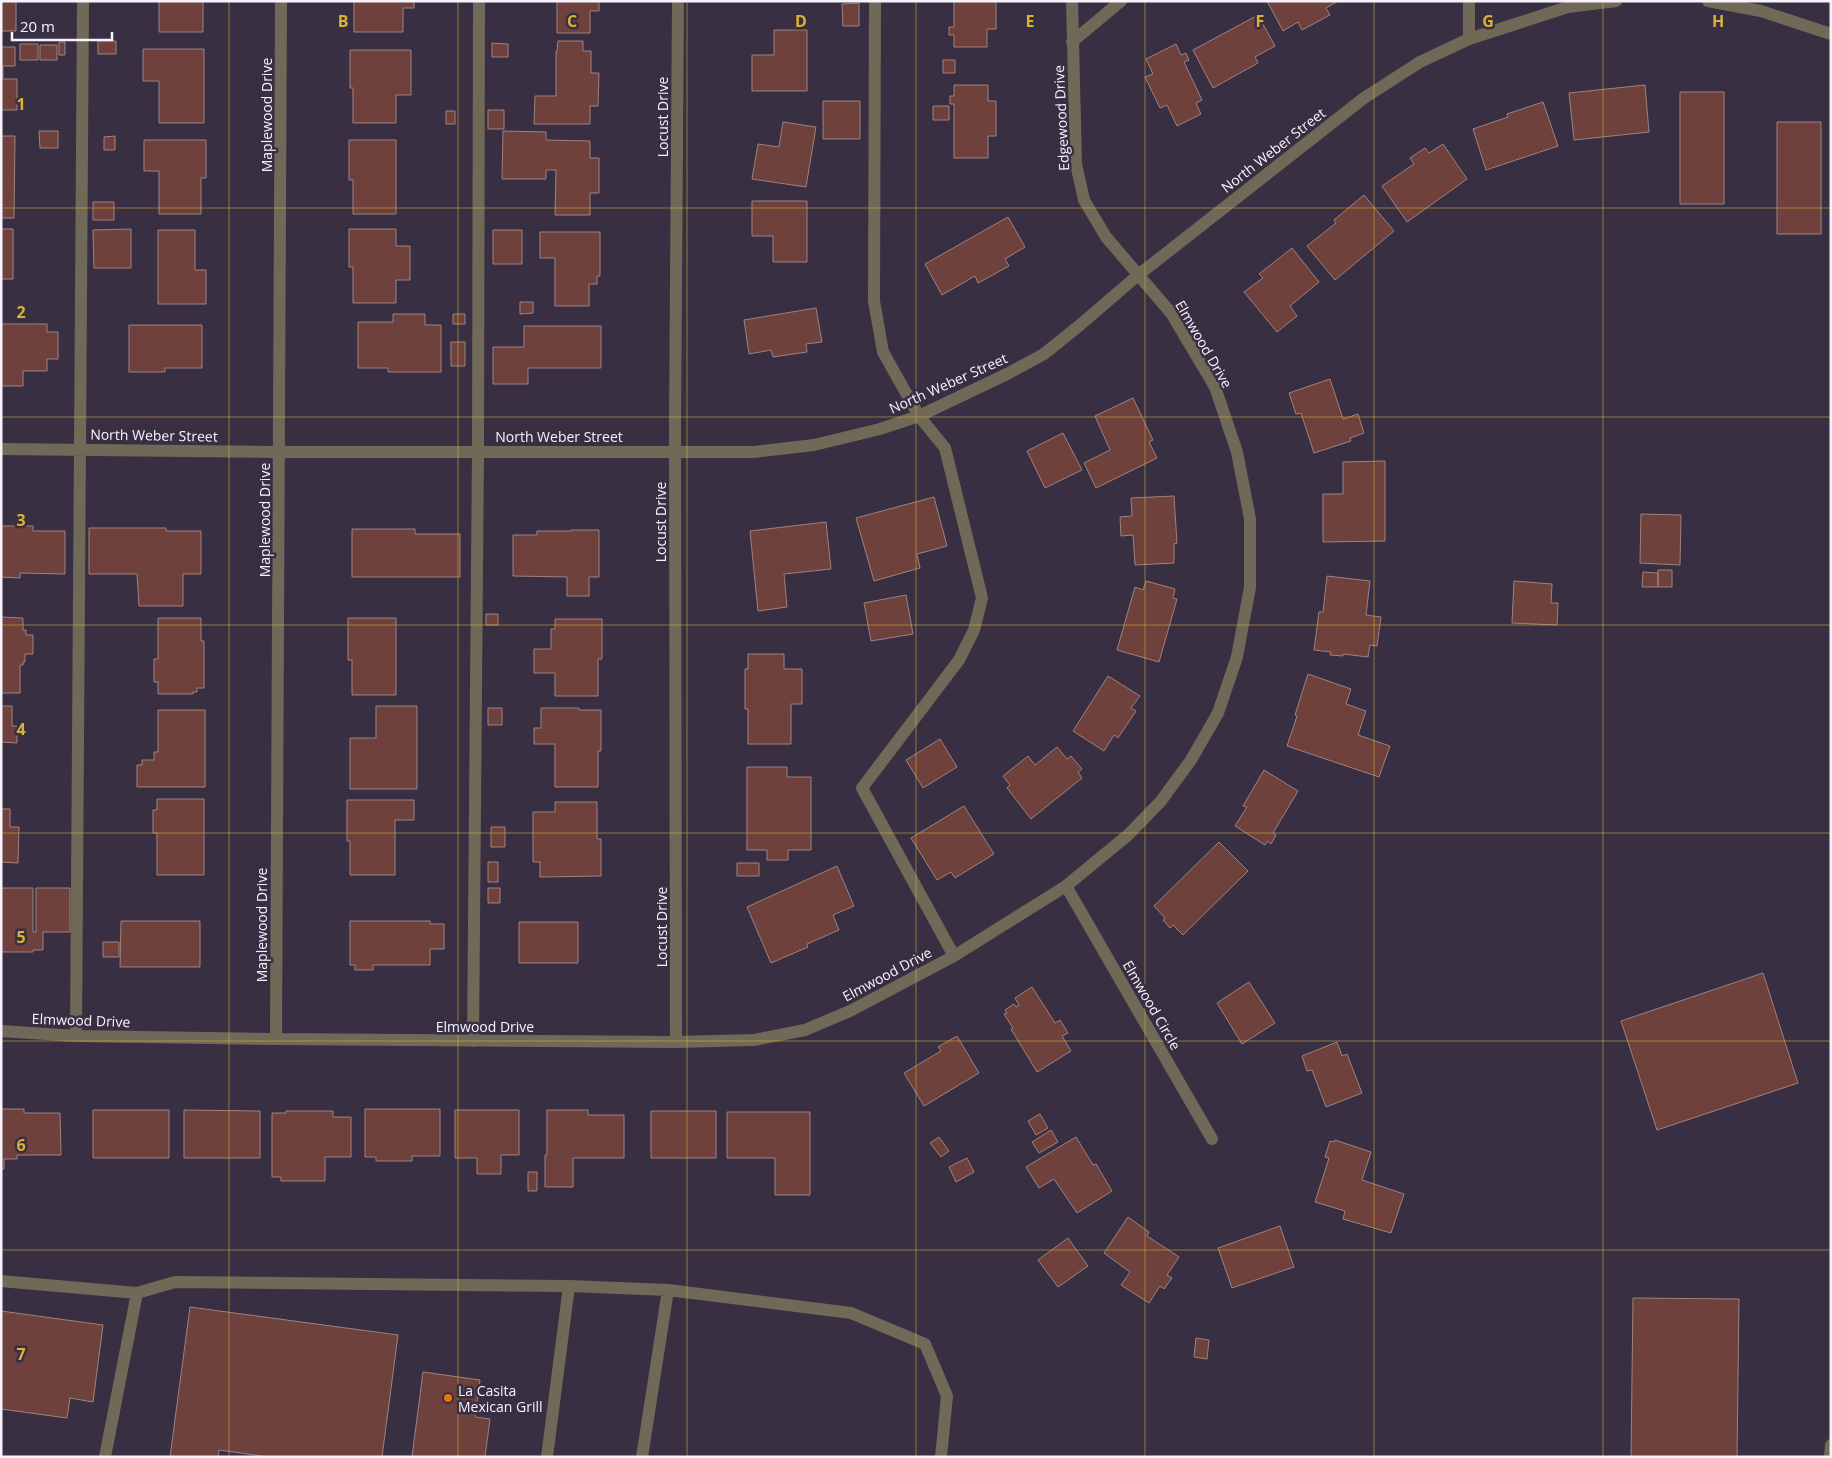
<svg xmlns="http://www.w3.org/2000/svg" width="1832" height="1458" font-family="'Open Sans',sans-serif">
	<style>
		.building { fill: #6e413c; stroke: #9f827f }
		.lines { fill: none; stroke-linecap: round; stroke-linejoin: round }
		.minor { stroke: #716957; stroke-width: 12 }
		.grid { fill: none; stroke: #dcb233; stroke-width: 1; stroke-opacity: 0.55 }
		.food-dot { fill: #e8710a; stroke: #382f43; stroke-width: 2 }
		.labels { text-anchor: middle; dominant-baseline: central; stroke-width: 5; stroke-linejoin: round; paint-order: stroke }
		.street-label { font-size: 14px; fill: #f7f3fd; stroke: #382f43 }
		.poi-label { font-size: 14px; fill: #f7f3fd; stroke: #382f43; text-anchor: start }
		.grid-label { font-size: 16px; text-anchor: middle; font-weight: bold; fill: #dcb233; stroke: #382f43; stroke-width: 5; stroke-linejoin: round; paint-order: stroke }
	</style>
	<rect width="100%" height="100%" fill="#382f43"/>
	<path class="building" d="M1 1H16V31H1Z
		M159 1H203V32H159Z
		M354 1H414V8H403V32H354Z
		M557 1H599V11H590V33H557Z
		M954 1H996V29H987V47H954V35H949V27H954Z
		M1267 1H1338L1326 8 1330 15 1302 30 1298 22 1283 31Z
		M859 3V26H843L842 4Z
		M1258 15 1275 46 1255 57 1258 63 1213 88 1193 50Z
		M774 30H807V91H752V55H774Z
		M98 41H116V54H98Z
		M558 41H583V51H591V73H599L598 106H590V124H534L535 96H556V51H557Z
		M59 42H65V55H59Z
		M492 43 508 44V57H492Z
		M20 44H38V60H20Z
		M1176 44 1181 55 1186 53 1189 60 1184 62 1202 100 1196 103 1201 114 1177 126 1167 105 1160 108 1145 77 1153 74 1146 59Z
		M40 45H57V60H40Z
		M1 47H15V66H3V79H17V110H1Z
		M143 49H204V123H159V81H143Z
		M350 50H411V95H396V123H353V88H350Z
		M943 60H955V73H943Z
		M954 85H988V101H996V136H988V158H954V104H950V96H954Z
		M1645 85 1649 132 1574 140 1569 93Z
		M1680 92H1724V204H1680Z
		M823 101H860V139H823Z
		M1543 102 1558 146 1486 170 1473 129 1508 117 1507 114Z
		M933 106H949V120H933Z
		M488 110H504V129H488Z
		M446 111H455V124H446Z
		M783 122 816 127 806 187 752 179 758 144 779 147Z
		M1777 122H1821V234H1777Z
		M39 131H58V148H40Z
		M503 131 546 132V140L590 141V158H599V193H590V215H555L556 170H546V179H502Z
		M1 136H15L14 218H1Z
		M115 136V150H104V137Z
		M144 140H206V178H201V214H159V171H144Z
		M349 140H396V214H353V180H349Z
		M1443 144 1467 179 1407 222 1382 186 1414 164 1410 158 1425 148 1429 153Z
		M1364 195 1394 231 1335 280 1307 246 1336 223 1334 220Z
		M752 201H807V262H773V236H752Z
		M93 202H114V220H93Z
		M1008 217 1025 247 1005 259 1009 266 978 283 975 276 942 295 925 264Z
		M1 229H13V279H1Z
		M131 229V268H94L93 230Z
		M349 229H396V246H410V280H396V303H353V267H349Z
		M158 230H195V270H206V304H158Z
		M493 230H522V264H493Z
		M540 232H600V276H597V284H589V306H555V258H540Z
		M1292 248 1319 282 1290 306 1297 316 1277 332 1244 292 1263 278 1259 274Z
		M520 302H533V313L520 314Z
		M816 308 822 342 806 344 807 352 773 357 771 350 749 354 744 320Z
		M393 314H425V325H441V372H388V368H358V322H393Z
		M453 314H465V324H453Z
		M1 324H47V332H58V359H47V371H23V386H1Z
		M129 325H202V368H165V372H129Z
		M524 326H601V368H528V384H493V347H524Z
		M451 342H465V366H451Z
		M1330 379 1343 419 1358 414 1364 433 1350 438 1351 441 1314 453 1301 413 1296 414 1289 393Z
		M1133 398 1153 440 1149 442 1157 458 1096 488 1084 463 1110 450 1095 416Z
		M1063 433 1082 470 1045 488 1027 451Z
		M1385 461V541L1323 542V494H1343V462Z
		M1174 496 1177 543 1174 544V563L1135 565 1133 535 1121 536 1120 517 1132 516 1131 498Z
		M934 497 947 546 917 554 920 568 874 581 856 518Z
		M1641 514 1681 515 1680 565 1640 563Z
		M826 522 831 569 784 574 787 607 758 611 750 531Z
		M1 526H33V531H65V574L20 573V578L1 577Z
		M89 528H166V531H201V574H183V606H139L137 574H89Z
		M352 529H415V534H460V577H352Z
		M571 530H599V577H589V596H567V577L513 576V535H537V531H571Z
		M1658 570H1672V587H1658Z
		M1643 572 1658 573V587H1642Z
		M1327 576 1370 581 1366 615 1381 617 1377 646 1370 645 1368 657 1343 654V656L1330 655 1331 652 1314 650 1319 612H1323Z
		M1146 581 1175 589 1173 598 1177 599 1159 662 1117 650 1135 587 1143 590Z
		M1514 581 1552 584 1551 603H1558L1557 625 1512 623Z
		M906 595 913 634 871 641 864 603Z
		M486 614H498V625H486Z
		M1 617 23 618V630H26V635H33V654H25V662H23V665H20V693H1Z
		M158 618H201V641H204V688H197V692H193V694H158V682H154V659H158Z
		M348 618H396V695H352V660H348Z
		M555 619H602V659H598V696H555V673H534V649H551V629H555Z
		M748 654H784V669H802V704H791V744H748V709H745V669H748Z
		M1308 674 1351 689 1346 704 1366 711 1358 735 1390 746 1379 777 1287 746 1297 716 1295 715Z
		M1108 676 1140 696 1131 708 1136 711 1118 738 1114 735 1104 751 1073 731Z
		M1 706H12V726H17V743L1 742Z
		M376 706H417V789H350V738H376Z
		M488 708H502V725H488Z
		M541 708H579V710H601V751H598V787H555V744H534V728H541Z
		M158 710H205V787H137V765H142V760H154V752H158Z
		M940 739 957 767 923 788 906 760Z
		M1057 747 1067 759 1071 756 1082 769 1078 772 1082 778 1031 819 1007 788 1010 785 1003 776 1028 756 1035 765Z
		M747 767H787V777H811V850H788V860H767V850H747Z
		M1264 770 1298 791 1273 833 1276 835 1271 844 1268 841 1265 845 1235 826 1247 807 1243 806Z
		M157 799H204V875H157V833H153V810H157Z
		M347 800H414V820H395V875H350V841H347Z
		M555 802H597V839H601V876L540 877V862H533V812H555Z
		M964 806 994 854 955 878 951 872 937 880 911 838Z
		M1 809H10V827H19L18 863 1 862Z
		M491 827H505V847H491Z
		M1219 842 1248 871 1183 935 1173 925 1170 928 1163 920 1165 918 1154 906Z
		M488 862H498V882H488Z
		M737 863H759V876H737Z
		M837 866 854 906 833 915 839 930 807 944 808 947 771 963 747 907Z
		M1 888H33V932H36V888H70V932H43V950H33V952H1Z
		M488 888H500V903H488Z
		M121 921H200V967H120Z
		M350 921H430V924H444V949H430V965H373V970H355V965H350Z
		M519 922H578V963H519Z
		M103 942H119V957H103Z
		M1763 973 1798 1083 1657 1130 1621 1021Z
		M1249 982 1275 1023 1242 1044 1217 1003Z
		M1032 987 1055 1023 1060 1020 1068 1033 1062 1036 1071 1051 1037 1072 1011 1029 1013 1028 1004 1014 1007 1013 1005 1010 1014 1004 1016 1007 1019 1005 1015 998Z
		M957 1036 979 1073 924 1106 904 1073 941 1051 938 1047Z
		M1337 1042 1342 1056 1347 1054 1362 1093 1326 1107 1312 1070 1307 1071 1302 1056Z
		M1 1109H24V1113H60L61 1155H17V1159H4V1169H1Z
		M365 1109H440V1156H412V1161H376V1157H365Z
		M93 1110H169V1158H93Z
		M184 1110 260 1111V1158H184Z
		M455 1110H519V1155H501V1174H477V1158H455Z
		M547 1110H588V1115H624V1158H573V1187H545V1155H547Z
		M286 1111H333V1117H351V1157H325V1181H281V1177H272V1113H286Z
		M651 1111H716V1158H651Z
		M727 1112H810V1195H775V1158H727Z
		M1040 1114 1048 1128 1036 1135 1028 1121Z
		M1051 1130 1058 1142 1039 1153 1032 1142Z
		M939 1137 949 1151 941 1157 930 1143Z
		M1076 1137 1093 1165 1096 1164 1112 1191 1077 1213 1054 1179 1039 1188 1026 1167Z
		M1335 1140 1371 1152 1362 1180 1404 1194 1391 1233 1343 1219 1345 1211 1315 1202 1329 1158 1325 1157 1330 1141 1334 1142Z
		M967 1158 974 1172 956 1182 949 1167Z
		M528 1172H537V1191H528Z
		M1128 1217 1149 1232 1147 1236 1179 1257 1167 1275 1172 1278 1164 1289 1160 1286 1149 1303 1121 1285 1130 1272 1104 1253Z
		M1280 1226 1294 1267 1232 1288 1218 1248Z
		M1068 1238 1088 1266 1058 1287 1038 1260Z
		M1633 1298 1739 1299 1737 1457H1631Z
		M190 1307 398 1335 382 1457H269L219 1450 218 1457H170Z
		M1 1311 103 1325 93 1402 70 1398 67 1418 1 1409Z
		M1196 1338 1209 1340 1207 1359 1194 1357Z
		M423 1372 480 1380 475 1417 490 1419 485 1457H412Z"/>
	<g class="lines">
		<path class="minor" d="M875 1 874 301 883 352 919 416 945 448 982 598 974 630 959 660 862 788 954 956
			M1708 1 1761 11 1831 34
			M1469 39V1
			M1072 42 1121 1
			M1 449 279 452H754L814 445 880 429 919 416 1007 374 1044 354 1080 325 1137 276 1364 98 1420 62 1469 39 1568 7 1616 1
			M1066 886 1212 1139
			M1 1031 76 1036 276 1039 676 1042 754 1040 805 1030 850 1011 954 956 1066 886 1128 835 1161 801 1191 760 1218 713 1237 657 1250 587V519L1237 452 1215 387 1171 313 1106 237 1084 200 1076 164 1072 1
			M76 1036 83 1
			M276 1039 281 1
			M473 1041 478 451 479 1
			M676 1042 675 424 678 1
			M1 1281 137 1293 175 1282 569 1286 547 1457
			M569 1286 668 1290 642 1457
			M668 1290 851 1313 925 1344 947 1396 941 1457
			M105 1457 137 1293
			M1830 1457 1831 1445"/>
	</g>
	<path class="grid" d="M229 1V1457M458 1V1457M687 1V1457M916 1V1457M1145 1V1457M1374 1V1457M1603 1V1457M1 208H1831M1 417H1831M1 625H1831M1 833H1831M1 1041H1831M1 1250H1831"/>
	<circle class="food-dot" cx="448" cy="1398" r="5"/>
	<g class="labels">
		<g class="street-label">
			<text transform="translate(266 115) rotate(-90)">Maplewood Drive</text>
			<text transform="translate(662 117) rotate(-90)">Locust Drive</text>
			<text transform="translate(1061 118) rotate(-93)">Edgewood Drive</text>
			<text transform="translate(1273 150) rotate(-38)">North Weber Street</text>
			<text transform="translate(1204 344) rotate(60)">Elmwood Drive</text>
			<text transform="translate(948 383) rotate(-24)">North Weber Street</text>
			<text transform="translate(154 435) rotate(1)">North Weber Street</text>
			<text x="559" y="436">North Weber Street</text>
			<text transform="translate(264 520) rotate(-90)">Maplewood Drive</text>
			<text transform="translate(660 522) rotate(-90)">Locust Drive</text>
			<text transform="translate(261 925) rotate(-90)">Maplewood Drive</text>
			<text transform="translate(661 927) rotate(-90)">Locust Drive</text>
			<text transform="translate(887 974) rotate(-28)">Elmwood Drive</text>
			<text transform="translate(1152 1005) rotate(60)">Elmwood Circle</text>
			<text transform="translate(81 1020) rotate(2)">Elmwood Drive</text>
			<text x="485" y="1026">Elmwood Drive</text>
		</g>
		<g class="poi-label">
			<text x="458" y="1390">La Casita<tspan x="458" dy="16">Mexican Grill</tspan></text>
		</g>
	</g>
	<g class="grid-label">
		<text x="343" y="27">B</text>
		<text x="572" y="27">C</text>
		<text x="801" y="27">D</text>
		<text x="1030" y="27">E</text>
		<text x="1260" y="27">F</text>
		<text x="1488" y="27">G</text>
		<text x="1718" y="27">H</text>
		<text x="21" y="110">1</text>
		<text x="21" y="318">2</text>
		<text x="21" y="526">3</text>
		<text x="21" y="735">4</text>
		<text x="21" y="943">5</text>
		<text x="21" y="1151">6</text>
		<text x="21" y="1360">7</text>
	</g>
	<rect width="1832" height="1458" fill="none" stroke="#f7f3fd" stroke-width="5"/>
	<path d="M12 32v8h100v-8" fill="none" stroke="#f7f3fd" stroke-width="2.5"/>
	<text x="20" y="32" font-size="15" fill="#f7f3fd" stroke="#382f43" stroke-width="4" paint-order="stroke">20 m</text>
</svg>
